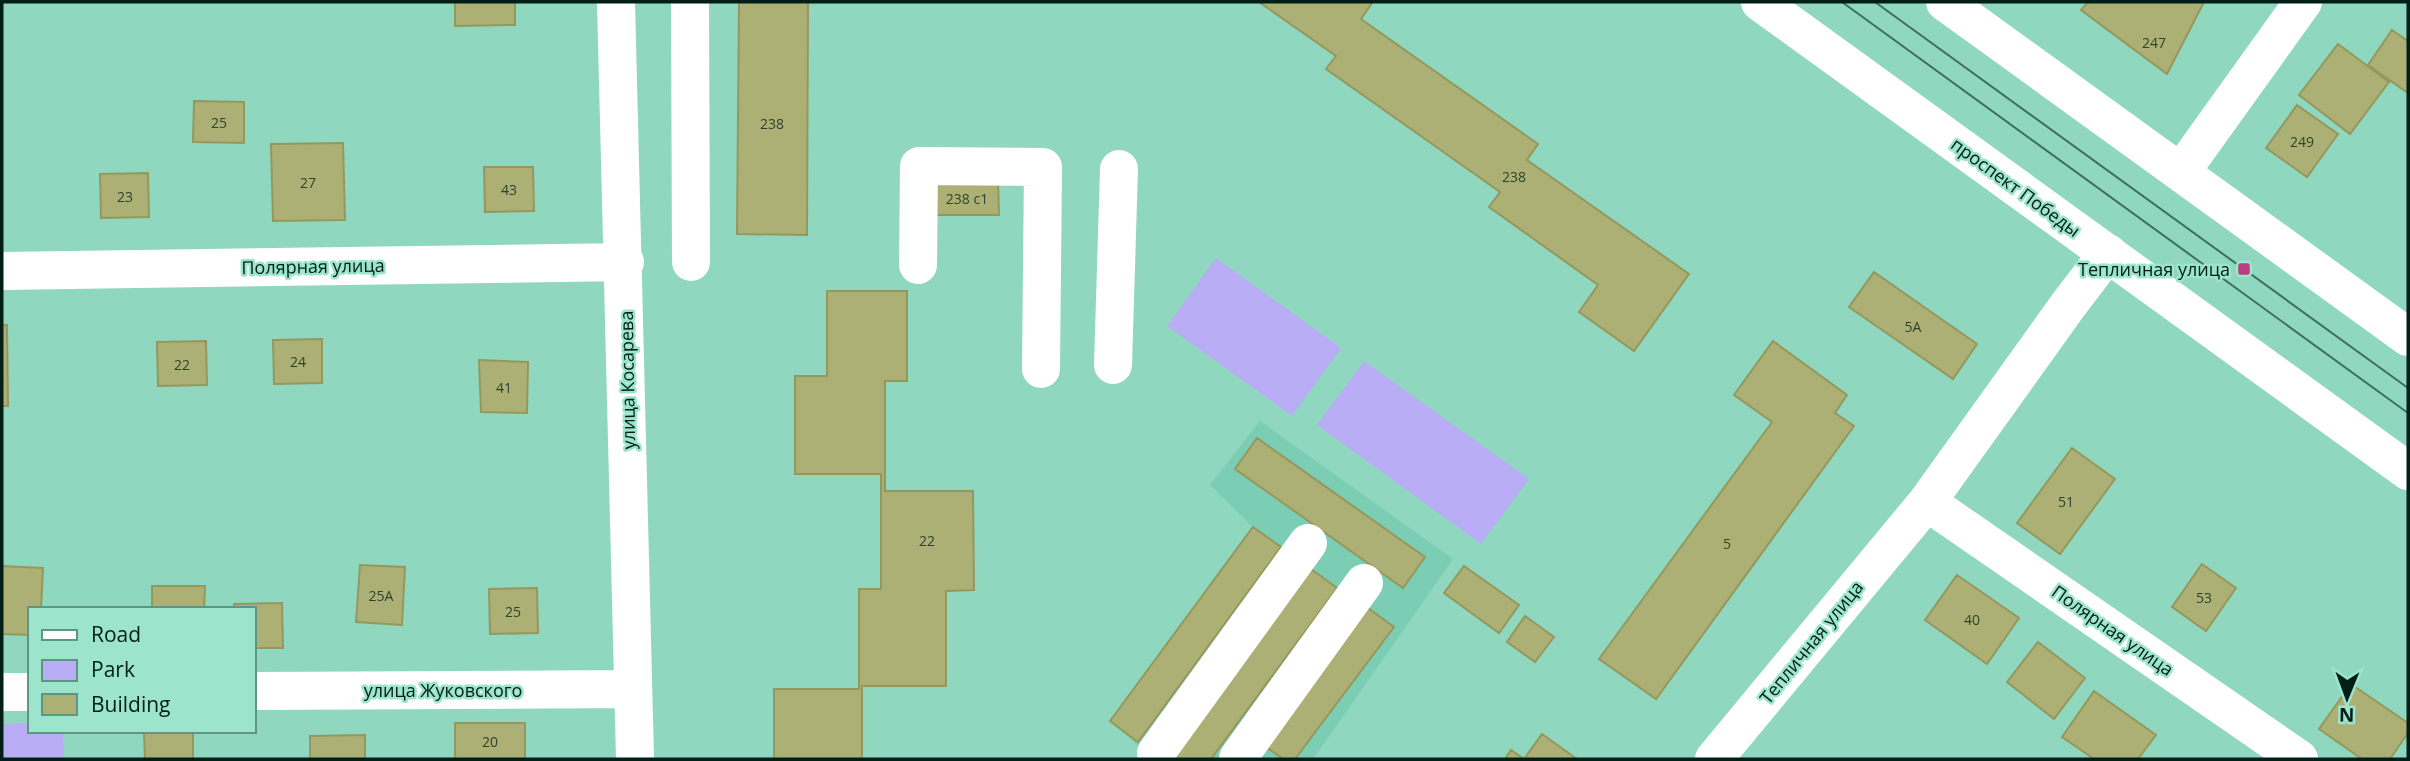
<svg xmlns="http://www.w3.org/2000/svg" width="2410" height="761" font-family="'Open Sans',sans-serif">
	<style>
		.built { fill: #7bcdb3 }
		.green { fill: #b9aef5 }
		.building { fill: #adb074; stroke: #95985d; stroke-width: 2 }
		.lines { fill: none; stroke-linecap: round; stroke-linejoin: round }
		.minor { stroke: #fff; stroke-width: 38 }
		.major { stroke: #fff; stroke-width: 38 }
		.tram { stroke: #3e6e5f; stroke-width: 2 }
		.poi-dot { fill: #bf3c83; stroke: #9ce5cc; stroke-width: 2.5 }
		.labels { text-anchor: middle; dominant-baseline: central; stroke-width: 5; stroke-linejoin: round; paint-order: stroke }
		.number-label { font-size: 14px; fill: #2c432e }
		.street-label { font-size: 18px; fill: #011f17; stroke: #9ce5cc }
		.poi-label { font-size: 18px; fill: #011f17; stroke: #9ce5cc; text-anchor: end }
	</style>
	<rect width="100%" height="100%" fill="#8fd8bf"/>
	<path class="built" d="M1260 421 1453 559 1313 759H1153L1110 721 1253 527 1210 485Z"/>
	<path class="green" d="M1216 258 1341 348 1292 416 1167 326Z
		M1364 361 1529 479 1481 544 1317 425Z
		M30 723V731H63L64 759H2V724Z"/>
	<path class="building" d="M455 2H515V25L455 26Z
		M739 2H808L807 235 737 234Z
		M1259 2H1371L1372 3 1361 19 1538 144 1527 160 1689 274 1634 351 1579 312 1598 285 1489 207 1500 192 1326 69 1336 56Z
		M2088 2H2204L2167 74 2081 10Z
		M2392 30 2408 41V93L2368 65Z
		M2338 44 2389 82 2350 134 2299 95Z
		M194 101 244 102V143L193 142Z
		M2297 105 2338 134 2307 177 2266 148Z
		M343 143 345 220 273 221 271 144Z
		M484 167H533L534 211 485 212Z
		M148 173 149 217 101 218 100 174Z
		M998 179 999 215H935V180Z
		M1874 272 1977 344 1953 379 1849 307Z
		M827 291H907V381H885V491H973L974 590 946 591V686H862V759H774V689H859V589H881V474H795V376H827Z
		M2 325H7L8 406H2Z
		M322 339V383L274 384 273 340Z
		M206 341 207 385 158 386 157 342Z
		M1773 341 1847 395 1835 413 1854 426 1656 699 1599 659 1772 422 1734 395Z
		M479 360 528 362 527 413 481 412Z
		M1257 438 1425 557 1403 588 1235 469Z
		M2072 448 2115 479 2060 554 2017 523Z
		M1253 527 1281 547 1138 742 1110 721Z
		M2202 564 2236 588 2206 631 2172 607Z
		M360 565 405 567 402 625 356 622Z
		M2 566 43 568 41 609H30V635L2 634Z
		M1464 566 1519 605 1499 633 1444 593Z
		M1311 569 1337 588 1211 759H1171Z
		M1957 575 2019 618 1987 664 1925 620Z
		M152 586H205L204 609H152Z
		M537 588 538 633 490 634 489 589Z
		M282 603 283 648H254V609H234V604Z
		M1368 608 1394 627 1295 759H1283L1266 747Z
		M1525 616 1554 637 1535 662 1507 642Z
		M2038 642 2085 678 2054 719 2007 682Z
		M2351 684 2408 723V733L2390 759H2362L2319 729Z
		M2094 691 2156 735 2138 759H2094L2062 737Z
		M455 723H525V759H455Z
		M193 732V759H145L144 733Z
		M1542 734 1577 759H1505L1511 750 1524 759Z
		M365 735V759H310V736Z"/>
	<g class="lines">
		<path class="minor" d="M616 2 635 759
			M690 2 691 262
			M2181 172 2303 2
			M918 265 919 166 1043 167 1041 369
			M2 271 625 262
			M1113 365 1119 169
			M1927 502 2299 759
			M254 691 633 689
			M2 692H30
			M1156 753 1308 543
			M1238 758 1364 583
			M1714 759 1927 502 2069 304 2108 253"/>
		<path class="major" d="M1760 2 2408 471
			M1945 2 2408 337"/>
		<path class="tram" d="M1842 2 2408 413
			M1875 2 2408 388"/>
	</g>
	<rect class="poi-dot" x="2237" y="262" width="14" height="14" rx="3.5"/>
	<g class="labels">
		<g class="number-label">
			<text x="2154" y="42">247</text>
			<text x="219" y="122">25</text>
			<text x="772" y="123">238</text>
			<text x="2302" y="141">249</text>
			<text x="1514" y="176">238</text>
			<text x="308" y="182">27</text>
			<text x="509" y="189">43</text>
			<text x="125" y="196">23</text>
			<text x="967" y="198">238 с1</text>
			<text x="1913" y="326">5А</text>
			<text x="298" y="361">24</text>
			<text x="182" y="364">22</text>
			<text x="504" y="387">41</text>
			<text x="2066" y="501">51</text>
			<text x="927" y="540">22</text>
			<text x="1727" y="543">5</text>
			<text x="381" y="595">25А</text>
			<text x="2204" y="597">53</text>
			<text x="513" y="611">25</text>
			<text x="1972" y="619">40</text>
			<text x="490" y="741">20</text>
		</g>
		<g class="street-label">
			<text transform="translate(2016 187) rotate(36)">проспект Победы</text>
			<text transform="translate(313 266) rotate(-1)">Полярная улица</text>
			<text transform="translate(627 380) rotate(-91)">улица Косарева</text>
			<text transform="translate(2113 630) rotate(35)">Полярная улица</text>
			<text transform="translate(1811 642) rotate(-51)">Тепличная улица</text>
			<text x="443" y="690">улица Жуковского</text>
		</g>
		<g class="poi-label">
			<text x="2230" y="269">Тепличная улица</text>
		</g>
	</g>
	<rect width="2410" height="761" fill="none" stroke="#011f17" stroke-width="7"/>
	<rect x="28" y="607" width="228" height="126" fill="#9ce5cc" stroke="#5e9684" stroke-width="2"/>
	<rect x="42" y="630" width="35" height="10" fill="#ffffff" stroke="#5e9684" stroke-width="2"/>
	<text x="91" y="642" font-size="21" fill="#011f17">Road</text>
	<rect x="42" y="660" width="35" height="21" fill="#b9aef5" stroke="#5e9684" stroke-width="2"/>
	<text x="91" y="677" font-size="21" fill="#011f17">Park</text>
	<rect x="42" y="694" width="35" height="21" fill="#adb074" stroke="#5e9684" stroke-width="2"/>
	<text x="91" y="712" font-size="21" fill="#011f17">Building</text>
	<g transform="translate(2347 698) rotate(181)" stroke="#9ce5cc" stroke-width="5" paint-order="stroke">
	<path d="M0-5L12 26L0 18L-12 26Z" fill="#011f17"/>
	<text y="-10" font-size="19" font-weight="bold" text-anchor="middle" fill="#011f17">N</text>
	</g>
</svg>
